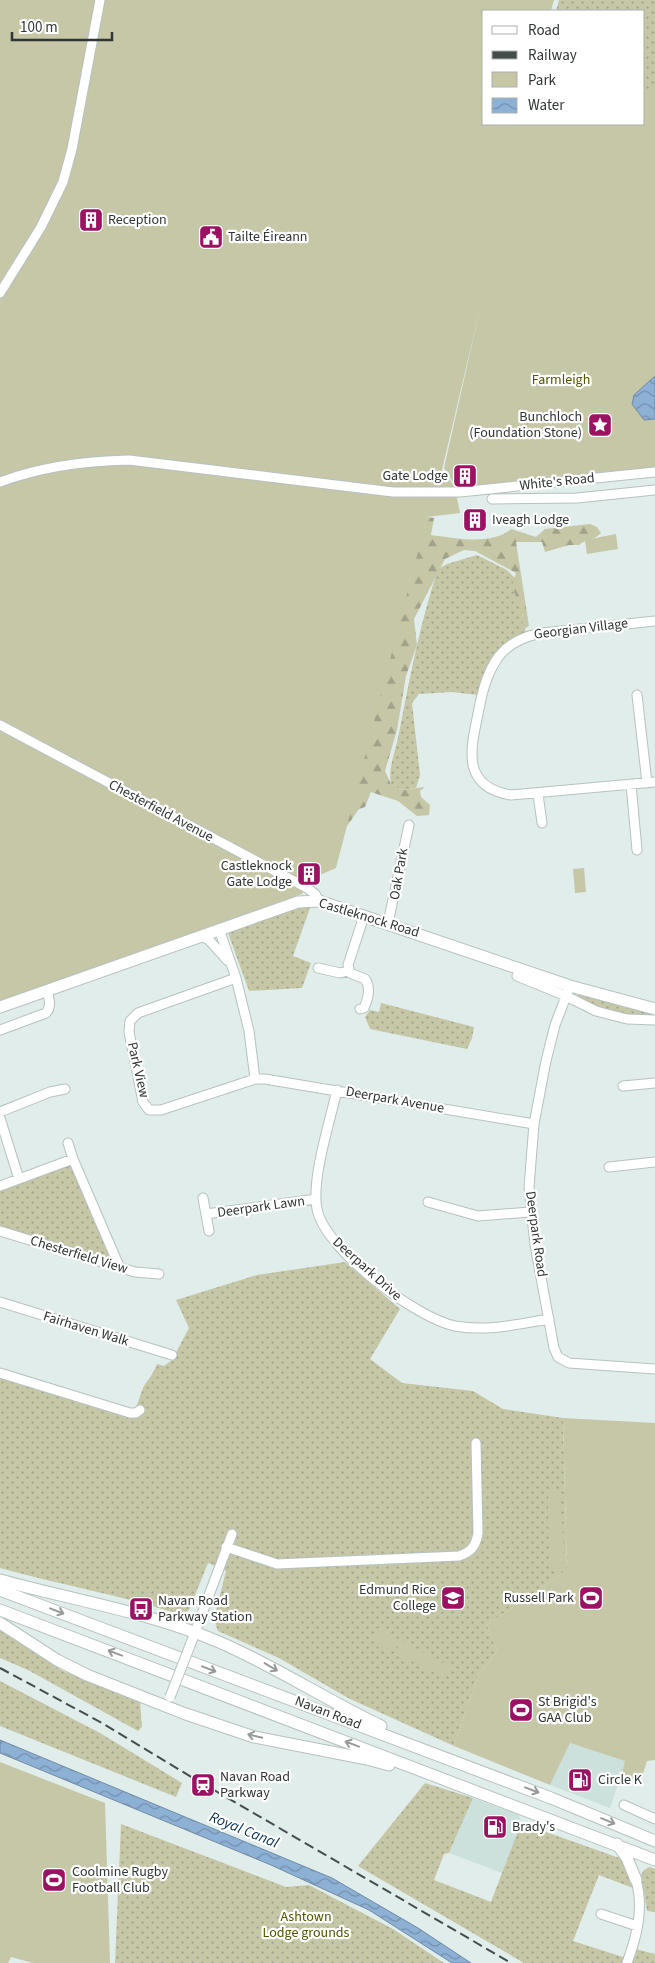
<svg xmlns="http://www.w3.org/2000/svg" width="655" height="1963" font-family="'Source Sans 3',sans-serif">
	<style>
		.built { fill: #cce1dc }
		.grass { fill: url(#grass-dots) }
		.forest { fill: url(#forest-firs) }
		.park { fill: #c5c7a7 }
		.water { fill: url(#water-waves); stroke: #718ba5 }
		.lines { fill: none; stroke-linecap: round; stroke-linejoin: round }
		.minor-casing { stroke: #b6c2bf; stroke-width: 11 }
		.major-casing { stroke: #b6c2bf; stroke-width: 13 }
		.minor { stroke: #fff; stroke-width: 9 }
		.major { stroke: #fff; stroke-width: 11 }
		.rail { stroke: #464c4b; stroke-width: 2; stroke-dasharray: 10 5; stroke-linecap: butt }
		.minor-bridge-casing { stroke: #b6c2bf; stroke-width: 11; stroke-linecap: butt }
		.minor-bridge { stroke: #fff; stroke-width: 9 }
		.oneway { stroke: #989a9a }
		.labels { text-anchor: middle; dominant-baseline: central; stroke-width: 4.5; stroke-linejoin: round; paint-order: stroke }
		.poi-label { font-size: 14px; fill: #313635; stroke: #fff; text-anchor: start }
		.park-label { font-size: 14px; fill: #535500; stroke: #fff }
		.street-label { font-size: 14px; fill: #313635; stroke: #fff }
		.water-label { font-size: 15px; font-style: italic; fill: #052f51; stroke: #fff }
	</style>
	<defs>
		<pattern id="grass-dots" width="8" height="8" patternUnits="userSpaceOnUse" patternTransform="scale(1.25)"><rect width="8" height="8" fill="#c5c7a7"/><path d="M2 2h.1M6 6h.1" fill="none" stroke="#a1a289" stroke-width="1.8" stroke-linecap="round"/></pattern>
		<pattern id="forest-firs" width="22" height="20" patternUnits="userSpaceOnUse" patternTransform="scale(1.25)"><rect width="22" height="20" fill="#c5c7a7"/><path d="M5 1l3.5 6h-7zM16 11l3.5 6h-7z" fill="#a1a289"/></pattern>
		<pattern id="water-waves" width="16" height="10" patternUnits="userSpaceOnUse" patternTransform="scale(1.25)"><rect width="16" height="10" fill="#8db0d5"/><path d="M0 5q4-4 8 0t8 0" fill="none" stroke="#7490ae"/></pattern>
	</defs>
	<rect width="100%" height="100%" fill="#e0edea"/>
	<path class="built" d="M570 1743 626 1761 610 1808 550 1785Z
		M473 1798 519 1815 521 1823 502 1873 449 1853Z"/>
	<path class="grass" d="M559 0H655V96H644V11H556Z
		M477 555 507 570 515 578 526 633C500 655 487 660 478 695L452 692 419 694 412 703 420 775 416 788 402 790 391 784C388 766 396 750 399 733 410 677 420 623 438 569L447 564Z
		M301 906 310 908 293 956 311 963 302 988 249 991 228 933 232 930Z
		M579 993 623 1007 655 1014V1018C627 1016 602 1010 577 998Z
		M381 1003 474 1027 472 1038 467 1049 370 1029 365 1017 370 1010 379 1012Z
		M66 1164 72 1166 111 1256 110 1258 105 1259 0 1227V1191Z
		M345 1262 400 1309 370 1359 402 1383 473 1391 503 1409 563 1418 567 1570 487 1625 497 1651 478 1676 454 1746 348 1698 279 1658 218 1631 214 1619 226 1571 208 1563 189 1610 181 1615C122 1595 60 1585 0 1568V1376L129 1416C140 1405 138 1398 144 1386 149 1378 154 1373 157 1364L164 1366 172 1360 189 1328 176 1300 257 1275Z
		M0 1630 63 1671 140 1701 142 1727 138 1731 28 1670 0 1658Z
		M0 1681 100 1733 182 1783 176 1797 0 1726Z
		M425 1783 473 1798 449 1853 444 1854 434 1880 491 1902 521 1823 622 1859 633 1888 599 1875 573 1941 623 1957 628 1947 655 1954V1963H524L358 1866Z
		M121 1824 286 1887 309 1885 393 1929 444 1963H115Z
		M650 1867 655 1869V1912L647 1911 641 1875 644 1870Z"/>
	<path class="forest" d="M427 517 434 518 431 535C454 538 492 546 511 529L536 537 545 529 590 524 597 527 601 533C595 540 586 539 579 545H569L545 552 542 542H516L529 626 522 630 523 616 512 585 516 573 475 551 464 550 445 559 414 619 417 645 406 676 397 730 385 771 391 784 402 790 425 787 420 791 421 797 430 805 429 815 417 816 398 801 371 792 365 807 359 809 340 836Z"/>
	<path class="park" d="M0 0H554L551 11H484V124H644V91H655V469L457 488 444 468 481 304 442 470C455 481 457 497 460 513L427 517 336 868 313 878 302 894 0 1001Z
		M616 534 618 549 587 554 585 540Z
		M584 868 586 892 575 893 573 869Z
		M563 1418 655 1423V1760L647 1761 640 1783 621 1778 625 1761 570 1743 550 1785 454 1746 478 1676 497 1651 487 1625 567 1570Z
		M548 1489H561V1514L548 1515Z
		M562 1515 564 1570H550L548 1516Z
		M377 1628 400 1640 394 1652 371 1640Z
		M401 1641 425 1653 419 1665 395 1653Z
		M426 1654 450 1666 444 1678 420 1665Z
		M0 1762 105 1803 110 1963H33L11 1957 8 1963H0Z"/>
	<path class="water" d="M655 376V419L644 420 632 404 634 395Z
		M0 1740 332 1878 418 1928 471 1963H452L369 1910 271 1865 0 1753Z"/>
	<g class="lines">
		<defs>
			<path id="minor" d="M0 293 41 227 63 182 72 149 100 0
				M0 482C40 467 86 461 129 460L393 492H460L655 472
				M492 499 577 498 655 490
				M655 621 542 633C525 636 510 642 499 656 486 674 482 693 478 714 470 751 462 787 511 795L655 782
				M637 695 647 783
				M0 725 307 888 315 894 319 901
				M631 784 637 850
				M538 794 542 823
				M388 923 409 825
				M219 929 236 978 138 1013 130 1021 129 1032 143 1102 149 1110H161L255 1079 249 1031 236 978
				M200 936 209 940 228 961
				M318 968 340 973 348 971
				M517 976 566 996 596 1011 627 1019 655 1020
				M570 986 555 1025 546 1061 534 1124 529 1187 535 1245 554 1348 558 1357 569 1363 655 1369
				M360 1009 364 1008C368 999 371 987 365 979L350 973 348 965 364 916
				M0 1030 46 1013C52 1006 49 999 47 990
				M255 1079H265L534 1124
				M623 1086 655 1083
				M337 1090C330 1121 311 1180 317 1209 325 1250 416 1318 455 1326 488 1332 518 1324 549 1319
				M0 1112 50 1092 65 1089
				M0 1118 19 1179
				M68 1143 73 1159 119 1266
				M609 1167 655 1162
				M0 1186 73 1159
				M203 1198 209 1231
				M428 1202 478 1216 530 1212
				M206 1214 316 1199
				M0 1231 135 1272 159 1274
				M0 1302 172 1355
				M0 1373 130 1413H136L140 1410
				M226 1547 277 1564 459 1556C471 1552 476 1546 478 1533L476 1443
				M191 1643 232 1534
				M624 1805 655 1819
				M601 1914 637 1926
				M627 1963C637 1936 644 1908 636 1880"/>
			<path id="major" d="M0 1007 298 902 319 901 570 986 655 1009
				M0 1580C73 1600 149 1612 219 1642 275 1666 326 1700 381 1726
				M0 1590 551 1798 655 1841
				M0 1610 655 1860
				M0 1623 57 1660 87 1675 183 1713 254 1737 367 1759 389 1765
				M617 1844 627 1858 636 1880"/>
		</defs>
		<use href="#minor" class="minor-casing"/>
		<use href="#major" class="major-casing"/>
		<use href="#minor" class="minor"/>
		<use href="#major" class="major"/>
		<path class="rail" d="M0 1668 102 1723 198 1781
			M214 1790 511 1963"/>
		<defs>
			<path id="minor-bridge" d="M170 1697 191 1643"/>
		</defs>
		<use href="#minor-bridge" class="minor-bridge-casing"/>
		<use href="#minor-bridge" class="minor-bridge"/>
	</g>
	<defs><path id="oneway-shaft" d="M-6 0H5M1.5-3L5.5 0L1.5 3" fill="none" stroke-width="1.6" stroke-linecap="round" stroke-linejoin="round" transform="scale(1.25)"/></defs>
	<g class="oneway">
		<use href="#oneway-shaft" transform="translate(57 1611) rotate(21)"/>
		<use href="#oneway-shaft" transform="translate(115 1653) rotate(-159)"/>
		<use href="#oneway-shaft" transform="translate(271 1667) rotate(31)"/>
		<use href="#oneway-shaft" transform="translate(209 1669) rotate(21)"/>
		<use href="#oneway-shaft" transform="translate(255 1736) rotate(-166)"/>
		<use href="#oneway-shaft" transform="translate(352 1744) rotate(-159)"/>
		<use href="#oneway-shaft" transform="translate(532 1790) rotate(21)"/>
		<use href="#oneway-shaft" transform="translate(608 1821) rotate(22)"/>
	</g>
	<defs>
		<symbol id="building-square" viewBox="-11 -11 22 22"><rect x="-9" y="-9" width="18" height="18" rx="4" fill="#9c1262" stroke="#fff"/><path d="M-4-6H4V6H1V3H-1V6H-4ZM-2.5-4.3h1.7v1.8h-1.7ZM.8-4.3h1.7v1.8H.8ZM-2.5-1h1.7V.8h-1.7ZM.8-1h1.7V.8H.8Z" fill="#fff"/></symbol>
		<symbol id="civic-square" viewBox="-11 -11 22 22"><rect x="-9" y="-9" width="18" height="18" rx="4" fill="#9c1262" stroke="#fff"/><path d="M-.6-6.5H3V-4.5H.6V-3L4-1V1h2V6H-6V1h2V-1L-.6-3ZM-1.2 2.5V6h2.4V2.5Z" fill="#fff"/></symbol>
		<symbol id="sight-square" viewBox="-11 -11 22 22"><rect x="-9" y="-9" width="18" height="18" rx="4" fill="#9c1262" stroke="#fff"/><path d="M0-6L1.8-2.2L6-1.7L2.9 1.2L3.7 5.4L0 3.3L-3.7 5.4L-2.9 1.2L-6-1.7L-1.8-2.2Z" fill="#fff"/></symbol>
		<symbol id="school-square" viewBox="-11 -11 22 22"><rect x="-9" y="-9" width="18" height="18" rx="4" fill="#9c1262" stroke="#fff"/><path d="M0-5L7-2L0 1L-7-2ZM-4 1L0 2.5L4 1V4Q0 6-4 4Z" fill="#fff"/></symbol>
		<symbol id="stadium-square" viewBox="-11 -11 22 22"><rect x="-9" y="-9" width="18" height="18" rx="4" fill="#9c1262" stroke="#fff"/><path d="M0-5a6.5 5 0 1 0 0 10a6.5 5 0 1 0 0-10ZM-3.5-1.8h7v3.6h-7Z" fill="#fff"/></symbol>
		<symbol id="bus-square" viewBox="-11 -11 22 22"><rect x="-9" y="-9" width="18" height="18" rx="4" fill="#9c1262" stroke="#fff"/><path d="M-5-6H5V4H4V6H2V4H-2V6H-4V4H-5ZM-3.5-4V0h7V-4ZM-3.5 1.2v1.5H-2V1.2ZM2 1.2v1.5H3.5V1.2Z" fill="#fff"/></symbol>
		<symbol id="fuel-square" viewBox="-11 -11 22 22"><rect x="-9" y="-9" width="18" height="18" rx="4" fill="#9c1262" stroke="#fff"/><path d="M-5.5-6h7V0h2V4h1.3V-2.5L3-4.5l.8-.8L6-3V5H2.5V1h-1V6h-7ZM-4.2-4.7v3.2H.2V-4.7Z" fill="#fff"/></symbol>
		<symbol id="station-square" viewBox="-11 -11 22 22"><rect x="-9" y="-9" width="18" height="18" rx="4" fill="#9c1262" stroke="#fff"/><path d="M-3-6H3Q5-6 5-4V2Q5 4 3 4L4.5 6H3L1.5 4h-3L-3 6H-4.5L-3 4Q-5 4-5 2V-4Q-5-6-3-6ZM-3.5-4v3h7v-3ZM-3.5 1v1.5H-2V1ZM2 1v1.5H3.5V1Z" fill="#fff"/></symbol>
	</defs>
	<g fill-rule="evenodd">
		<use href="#building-square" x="77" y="206" width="28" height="28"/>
		<use href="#civic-square" x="197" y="223" width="28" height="28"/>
		<use href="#sight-square" x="586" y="411" width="28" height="28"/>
		<use href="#building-square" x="451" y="462" width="28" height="28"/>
		<use href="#building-square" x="461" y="506" width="28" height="28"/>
		<use href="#building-square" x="295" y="860" width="28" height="28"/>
		<use href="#school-square" x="439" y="1584" width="28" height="28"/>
		<use href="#stadium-square" x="577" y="1584" width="28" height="28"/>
		<use href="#bus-square" x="127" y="1595" width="28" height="28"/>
		<use href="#stadium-square" x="507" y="1696" width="28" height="28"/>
		<use href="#fuel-square" x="566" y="1766" width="28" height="28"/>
		<use href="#station-square" x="189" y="1771" width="28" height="28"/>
		<use href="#fuel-square" x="481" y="1813" width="28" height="28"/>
		<use href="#stadium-square" x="40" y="1866" width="28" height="28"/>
	</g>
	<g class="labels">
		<g class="poi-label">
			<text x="108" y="220">Reception</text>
			<text x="228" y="237">Tailte Éireann</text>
			<text x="582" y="417" text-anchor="end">Bunchloch<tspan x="582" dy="16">(Foundation Stone)</tspan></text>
			<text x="448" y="476" text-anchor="end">Gate Lodge</text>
			<text x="492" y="520">Iveagh Lodge</text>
			<text x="292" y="866" text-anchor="end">Castleknock<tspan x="292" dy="16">Gate Lodge</tspan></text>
			<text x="436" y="1590" text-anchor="end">Edmund Rice<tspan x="436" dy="16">College</tspan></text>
			<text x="574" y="1598" text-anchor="end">Russell Park</text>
			<text x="158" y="1601">Navan Road<tspan x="158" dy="16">Parkway Station</tspan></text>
			<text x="538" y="1702">St Brigid's<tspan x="538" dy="16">GAA Club</tspan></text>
			<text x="220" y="1777">Navan Road<tspan x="220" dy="16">Parkway</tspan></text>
			<text x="598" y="1780">Circle K</text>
			<text x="512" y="1827">Brady's</text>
			<text x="72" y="1872">Coolmine Rugby<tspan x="72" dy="16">Football Club</tspan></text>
		</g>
		<g class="park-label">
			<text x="561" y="380">Farmleigh</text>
			<text x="306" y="1917">Ashtown<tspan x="306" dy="16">Lodge grounds</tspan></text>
		</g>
		<g class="street-label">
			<text transform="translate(557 482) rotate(-6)">White's Road</text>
			<text transform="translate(581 629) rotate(-7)">Georgian Village</text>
			<text transform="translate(161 811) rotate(28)">Chesterfield Avenue</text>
			<text transform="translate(399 874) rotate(-80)">Oak Park</text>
			<text transform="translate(369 918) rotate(17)">Castleknock Road</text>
			<text transform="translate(138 1070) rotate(77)">Park View</text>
			<text transform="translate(395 1100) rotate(10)">Deerpark Avenue</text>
			<text transform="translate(261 1207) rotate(-8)">Deerpark Lawn</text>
			<text transform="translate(536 1234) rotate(82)">Deerpark Road</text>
			<text transform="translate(79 1255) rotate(17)">Chesterfield View</text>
			<text transform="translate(367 1269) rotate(42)">Deerpark Drive</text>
			<text transform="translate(86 1329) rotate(17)">Fairhaven Walk</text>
			<text transform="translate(328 1713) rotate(21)">Navan Road</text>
		</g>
		<g class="water-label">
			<text transform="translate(244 1830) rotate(22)">Royal Canal</text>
		</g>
	</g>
	<rect x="482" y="10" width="162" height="115" fill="#ffffff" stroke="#adafae"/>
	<rect x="492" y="26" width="25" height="8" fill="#ffffff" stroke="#adafae"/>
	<text x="528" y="35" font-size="15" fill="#313635">Road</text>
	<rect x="492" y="51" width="25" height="8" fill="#464c4b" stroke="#adafae"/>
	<text x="528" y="60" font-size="15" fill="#313635">Railway</text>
	<rect x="492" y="72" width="25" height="15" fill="#c5c7a7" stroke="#adafae"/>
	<text x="528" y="85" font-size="15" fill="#313635">Park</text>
	<rect x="492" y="98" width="25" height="15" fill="url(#water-waves)" stroke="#adafae"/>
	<text x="528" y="110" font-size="15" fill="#313635">Water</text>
	<path d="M12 32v8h100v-8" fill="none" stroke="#313635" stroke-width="2.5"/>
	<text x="20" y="32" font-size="15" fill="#313635" stroke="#ffffff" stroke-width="4" paint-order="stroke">100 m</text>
</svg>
